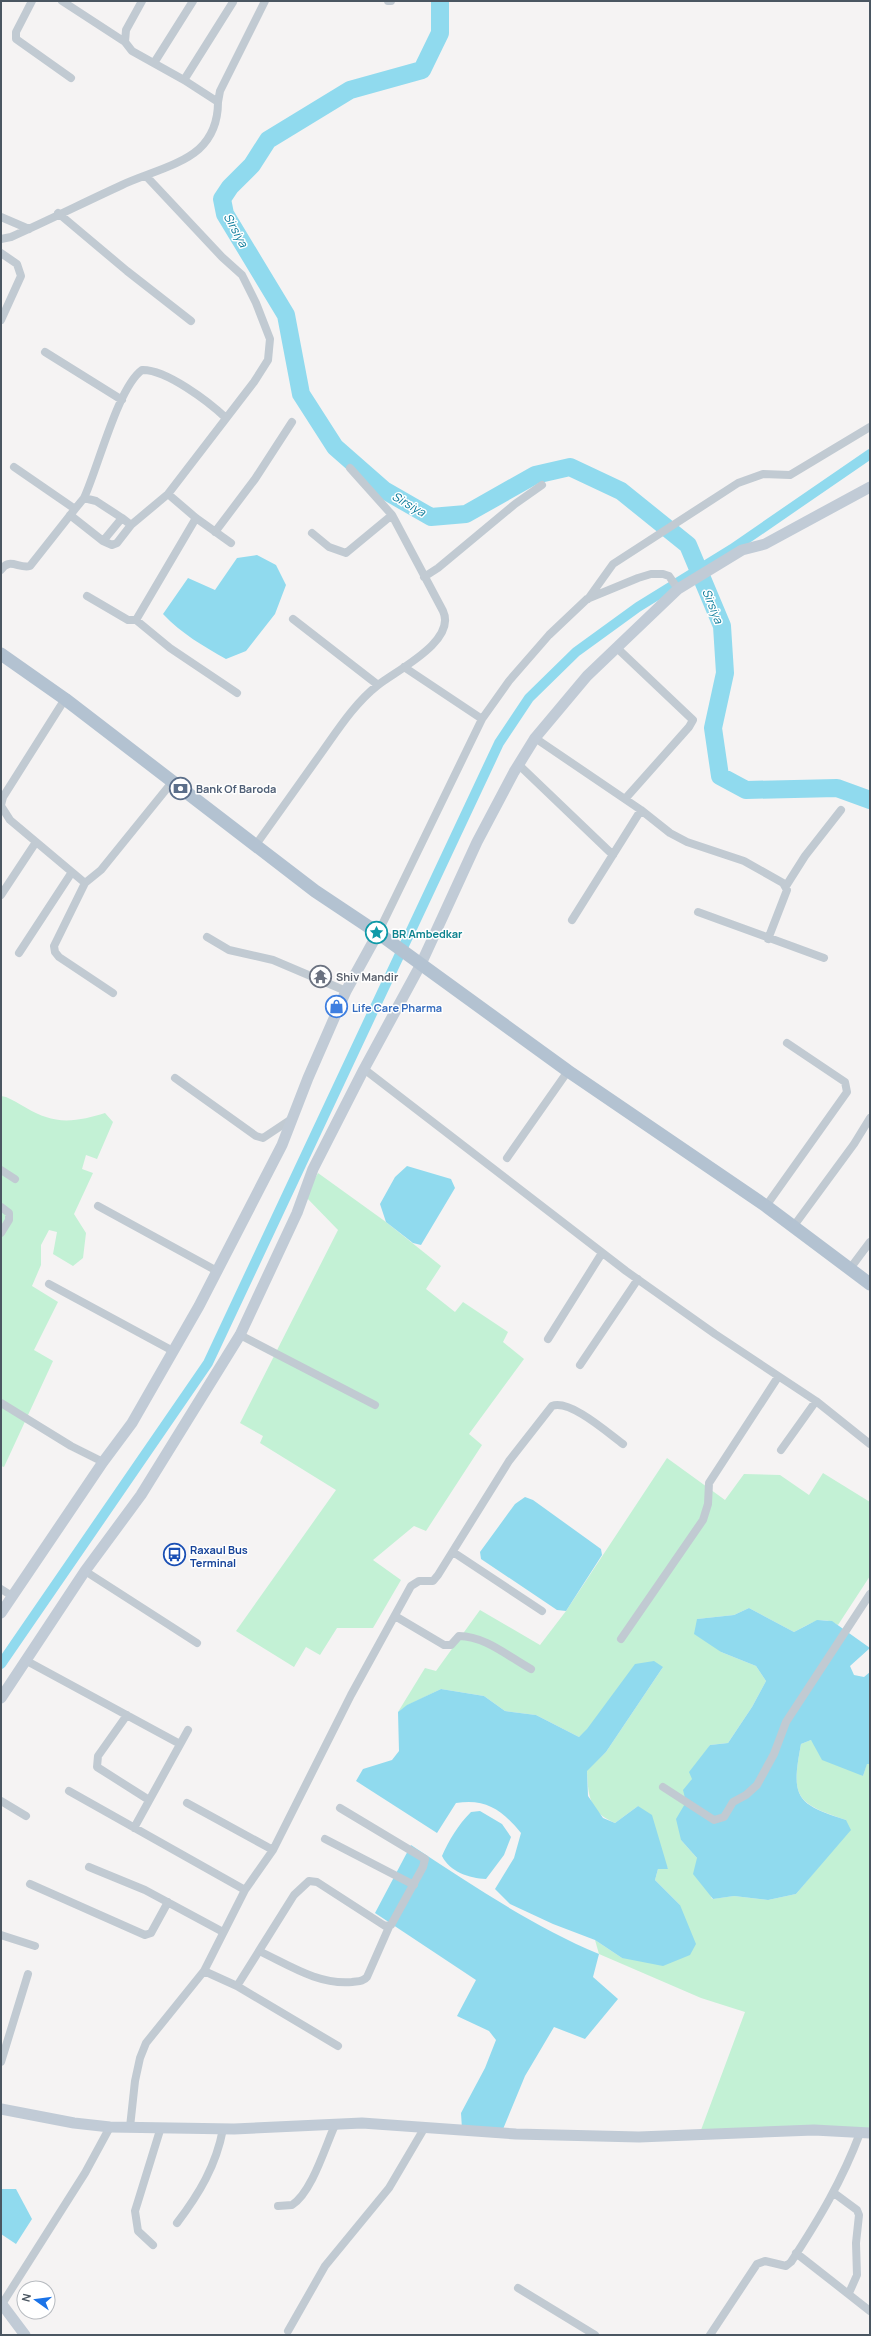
<svg xmlns="http://www.w3.org/2000/svg" width="871" height="2336" font-family="Manrope,sans-serif">
	<style>
		.green { fill: #c3f1d5 }
		.water { fill: #90daee }
		.lines { fill: none; stroke-linecap: round; stroke-linejoin: round }
		.canal { stroke: #90daee; stroke-width: 10 }
		.river { stroke: #90daee; stroke-width: 18 }
		.street { stroke: #c1cad2; stroke-width: 8 }
		.secondary { stroke: #c1cbd6; stroke-width: 11 }
		.primary { stroke: #b3c2d1; stroke-width: 13 }
		.labels { text-anchor: middle; dominant-baseline: central; stroke-width: 3; stroke-linejoin: round; paint-order: stroke }
		.service-label { font-size: 11px; font-weight: bold; fill: #4e5e75; stroke: #fff; text-anchor: start }
		.culture-label { font-size: 11px; font-weight: bold; fill: #0d838f; stroke: #fff; text-anchor: start }
		.worship-label { font-size: 11px; font-weight: bold; fill: #5b616d; stroke: #fff; text-anchor: start }
		.shop-label { font-size: 11px; font-weight: bold; fill: #366cbe; stroke: #fff; text-anchor: start }
		.transit-label { font-size: 11px; font-weight: bold; fill: #164399; stroke: #fff; text-anchor: start }
		.water-label { font-size: 12px; font-style: italic; fill: #0c7c9b; stroke: #fff }
	</style>
	<rect width="100%" height="100%" fill="#f5f3f3"/>
	<path class="green" d="M1 1096 6 1097C18 1102 34 1114 46 1117 65 1124 86 1119 105 1113L113 1122 97 1159 86 1155 82 1169 93 1173 74 1214 86 1233 83 1258 73 1266 53 1254 57 1232 49 1230 41 1245V1265L32 1286 58 1302 34 1350 53 1361 4 1467 1 1466Z
		M318 1173 386 1222 441 1266 426 1289 455 1312 463 1302 508 1332 503 1342 524 1359 469 1434 482 1445 426 1531 414 1526 373 1560 401 1580 373 1628H337L320 1655 306 1647 294 1667 236 1631 336 1490 260 1443 263 1436 240 1423 338 1230 305 1196Z
		M667 1458 725 1500 744 1474 780 1475 809 1495 823 1473 870 1502V1576L838 1625C822 1614 809 1624 794 1632L749 1608 734 1615 697 1619 721 1652 756 1666 766 1681 752 1707 728 1743 710 1745 692 1779 681 1840 697 1858 712 1899 734 1896 768 1900 796 1894 821 1864 846 1820C795 1803 791 1797 801 1744L811 1740 863 1776 867 1763 870 1764V2138L789 2131 701 2130 745 2012 701 1998 599 1954 595 1940 622 1958 680 1905 655 1880 658 1869H668L638 1806 615 1823C589 1812 588 1795 587 1770L606 1752 663 1667 579 1737 536 1715 505 1711 484 1696 441 1689 408 1705 398 1712 425 1668 436 1671 480 1610 540 1645 566 1611Z"/>
	<path class="water" d="M257 555 276 565 286 585 275 614 246 651 226 659C203 646 182 634 163 614L188 578 215 590 237 558Z
		M407 1166 451 1179 455 1188 421 1245 413 1243 386 1222 380 1204 395 1177Z
		M525 1497 533 1500 601 1549 602 1555 566 1611 557 1610 481 1559 480 1552 515 1504Z
		M749 1608 794 1632 817 1620 832 1621 870 1648 850 1666 854 1675 864 1677 870 1672V1764H867L863 1776 822 1760 811 1740 801 1744C791 1797 795 1804 846 1820L851 1830 796 1894 768 1900 734 1896 713 1899 693 1874 697 1858 681 1840 676 1819 686 1802 683 1790 692 1779 689 1772 710 1745 728 1743 752 1707 766 1681 756 1666 721 1652 694 1634 697 1619 734 1615Z
		M654 1661 663 1667 606 1752 587 1771 588 1796 603 1818 615 1823 638 1806 652 1815 668 1869H658L655 1880 680 1905 696 1944 690 1955 663 1966 622 1958 595 1940 553 1924 510 1904 495 1889 514 1858 521 1833C502 1810 486 1798 456 1803L437 1833 356 1781 363 1769 392 1760 399 1751 398 1712 407 1705 441 1689 484 1696 505 1711 536 1715 579 1737 587 1729 635 1664Z
		M480 1811 502 1824 511 1837 504 1855 486 1879C469 1878 450 1872 442 1856 449 1840 458 1825 471 1812Z
		M411 1845C472 1885 532 1926 599 1954L593 1977 618 1999 585 2039 554 2027 525 2076 501 2134 462 2129 461 2113 485 2068 496 2040 489 2031 457 2016 476 1980 375 1913Z
		M1 2189H16L32 2219 16 2244 1 2234Z"/>
	<g class="lines">
		<path class="canal" d="M1 1664 208 1363 499 743 529 698 576 652 638 607 732 549 870 454"/>
		<path class="river" d="M440 1V33L422 70 350 90 268 140 252 165 230 187 222 199 225 214 286 315 301 394 335 447 384 490 431 517 466 514 535 475 570 467 621 491 688 545 722 626 725 673 713 728 720 776 746 790 837 788 870 800"/>
		<path class="street" d="M32 1 16 32V39L71 78
			M62 1 125 42
			M388 1H391
			M154 63 193 1
			M184 80 233 2
			M218 102 220 91 265 1
			M58 213 127 271 191 321
			M1 217 29 229
			M1 239 11 237C49 220 85 202 122 185 145 174 180 166 199 149 213 136 218 119 218 102L184 80 132 51 125 42 126 30 142 1
			M1 253 17 264 21 276 1 320
			M45 352 122 400
			M14 467 75 509 84 498 96 501 122 518
			M168 494 196 518 231 543
			M84 498C98 468 118 387 142 370 166 369 209 402 226 418
			M70 515 103 541 112 545 117 543 131 525
			M215 532 255 479 292 422
			M312 533 329 547 346 553 392 515
			M103 541 122 518 131 525 168 494 254 382 268 360 270 339 256 303 242 275 222 257 146 176
			M1 570C9 557 19 569 30 566L75 509
			M424 577 438 568 515 504 542 485
			M87 596 128 620H136L196 518
			M588 599 613 564 738 483 763 474 790 475 870 427
			M293 619 378 685
			M136 620 170 648 237 693
			M617 648 693 720 689 727 625 799
			M404 667 482 719
			M535 738 641 810 670 833 687 842 744 861 783 883 787 890 768 939
			M518 764 613 855
			M1 805 3 797 65 699
			M1 806 10 820 85 883
			M255 846C277 815 300 783 322 752 339 728 355 703 378 685 397 670 457 641 443 611L392 515 350 468
			M786 886 805 856 841 810
			M1 895 36 842
			M698 912 824 958
			M572 920 641 810
			M378 933 482 719 509 681 549 635 587 599 638 578 651 574H663L669 576 678 589
			M207 937 229 950 273 960 346 991
			M19 953 72 872
			M113 993 59 957 55 952 54 946 85 883 101 870 173 781
			M364 1069 626 1271 715 1334 816 1401 870 1444
			M175 1078 256 1136 263 1138 293 1118
			M507 1158 568 1071
			M1 1170 15 1179
			M98 1206 217 1271
			M766 1206 847 1092 845 1082 787 1043
			M1 1207 9 1213V1220L1 1233
			M793 1227 854 1144 870 1118
			M849 1270 870 1242
			M49 1284 173 1351
			M240 1335 375 1405
			M548 1339 602 1253
			M580 1365 638 1279
			M1 1403 71 1446 103 1462
			M781 1450 816 1401
			M453 1552 542 1611
			M85 1571 197 1643
			M1 1589 12 1596
			M395 1616 444 1645H451L459 1636C485 1636 509 1657 531 1669
			M621 1639 703 1520 708 1504 709 1483 778 1377
			M25 1660 180 1744
			M127 1715 98 1756 97 1767 149 1800
			M663 1787 714 1820 724 1817 733 1802 746 1795 757 1785 774 1754 786 1722 870 1594
			M69 1791 245 1890
			M1 1801 26 1816
			M187 1803 273 1850
			M134 1828 188 1730
			M325 1839 414 1885
			M89 1867 145 1890 223 1932
			M30 1884 145 1935 151 1933 168 1902
			M1 1935 35 1946
			M259 1951C289 1965 318 1985 352 1982 358 1981 363 1982 367 1977L389 1927
			M204 1971 237 1986 338 2046
			M237 1986 294 1895 309 1881 317 1882 385 1926 391 1925 423 1867 425 1859 340 1808
			M1 2062 28 1974
			M130 2127 135 2081 140 2058 146 2043 204 1971 245 1890 273 1850 351 1695 411 1586 419 1581H433L438 1575 509 1461 552 1406C570 1399 608 1433 623 1444
			M834 2193 857 2210 859 2215 856 2243 857 2275 849 2293
			M278 2206 292 2205C312 2192 325 2147 335 2125
			M177 2223C199 2194 216 2166 223 2129
			M153 2245 138 2231 135 2211 161 2127
			M796 2253 870 2311
			M518 2288 595 2335
			M2 2304 85 2173 110 2127
			M288 2331 325 2266 389 2188 425 2127
			M710 2335 757 2264 765 2261 786 2266 791 2262C819 2219 842 2181 860 2133"/>
		<path class="secondary" d="M1 1613 103 1462 132 1423 199 1306 282 1145 308 1078 346 991 378 933
			M1 1698 85 1571 141 1495 240 1335 297 1213 313 1169 364 1069 421 964 477 842 514 772 535 738 587 676 678 589 742 550 765 544 870 487
			M1 2109 74 2123 110 2127 234 2129 362 2123 516 2134 639 2137 814 2130 870 2133
			M1 2303 25 2335"/>
		<path class="primary" d="M1 654 65 699 315 891 378 933 568 1071 766 1206 870 1284"/>
	</g>
	<defs>
		<symbol id="bank-ring" viewBox="-11 -11 22 22"><circle r="9.5" fill="#fff" stroke="#5c6f8a" stroke-width="1.5"/><path d="M-6-4H6V4H-6ZM0-2.3a2.3 2.3 0 1 0 0 4.6a2.3 2.3 0 1 0 0-4.6Z" fill="#5c6f8a"/></symbol>
		<symbol id="sight-ring" viewBox="-11 -11 22 22"><circle r="9.5" fill="#fff" stroke="#0f9aa8" stroke-width="1.5"/><path d="M0-6L1.8-2.2L6-1.7L2.9 1.2L3.7 5.4L0 3.3L-3.7 5.4L-2.9 1.2L-6-1.7L-1.8-2.2Z" fill="#0f9aa8"/></symbol>
		<symbol id="temple-ring" viewBox="-11 -11 22 22"><circle r="9.5" fill="#fff" stroke="#6b7280" stroke-width="1.5"/><path d="M0-6L5-2H3V0L6.5 2.5H4V6H1.5V3h-3V6H-4V2.5H-6.5L-3 0V-2H-5Z" fill="#6b7280"/></symbol>
		<symbol id="shop-ring" viewBox="-11 -11 22 22"><circle r="9.5" fill="#fff" stroke="#3f7fe0" stroke-width="1.5"/><path d="M-5-2.5h2.3a2.7 3.5 0 0 1 5.4 0H5L5.5 6h-11ZM-1.5-2.5h3a1.5 2.3 0 0 0-3 0Z" fill="#3f7fe0"/></symbol>
		<symbol id="bus-ring" viewBox="-11 -11 22 22"><circle r="9.5" fill="#fff" stroke="#1a4fb4" stroke-width="1.5"/><path d="M-5-6H5V4H4V6H2V4H-2V6H-4V4H-5ZM-3.5-4V0h7V-4ZM-3.5 1.2v1.5H-2V1.2ZM2 1.2v1.5H3.5V1.2Z" fill="#1a4fb4"/></symbol>
	</defs>
	<g fill-rule="evenodd">
		<use href="#bank-ring" x="168" y="776" width="25" height="25"/>
		<use href="#sight-ring" x="364" y="920" width="25" height="25"/>
		<use href="#temple-ring" x="308" y="964" width="25" height="25"/>
		<use href="#shop-ring" x="324" y="994" width="25" height="25"/>
		<use href="#bus-ring" x="162" y="1542" width="25" height="25"/>
	</g>
	<g class="labels">
		<g class="service-label">
			<text x="196" y="788">Bank Of Baroda</text>
		</g>
		<g class="culture-label">
			<text x="392" y="933">BR Ambedkar</text>
		</g>
		<g class="worship-label">
			<text x="336" y="976">Shiv Mandir</text>
		</g>
		<g class="shop-label">
			<text x="352" y="1007">Life Care Pharma</text>
		</g>
		<g class="transit-label">
			<text x="190" y="1549">Raxaul Bus<tspan x="190" dy="13">Terminal</tspan></text>
		</g>
		<g class="water-label">
			<text transform="translate(236 230) rotate(61)">Sirsiya</text>
			<text transform="translate(409 504) rotate(30)">Sirsiya</text>
			<text transform="translate(713 606) rotate(68)">Sirsiya</text>
		</g>
	</g>
	<rect width="871" height="2336" fill="none" stroke="#4a5661" stroke-width="4"/>
	<g transform="translate(36 2300) rotate(284)"><circle r="19" fill="#ffffff" stroke="#b7bbc0"/>
	<path d="M0-3L7 15L0 10L-7 15Z" fill="#1a73e8"/>
	<text y="-6" font-size="11" font-weight="bold" text-anchor="middle" fill="#4a5661">N</text>
	</g>
</svg>
